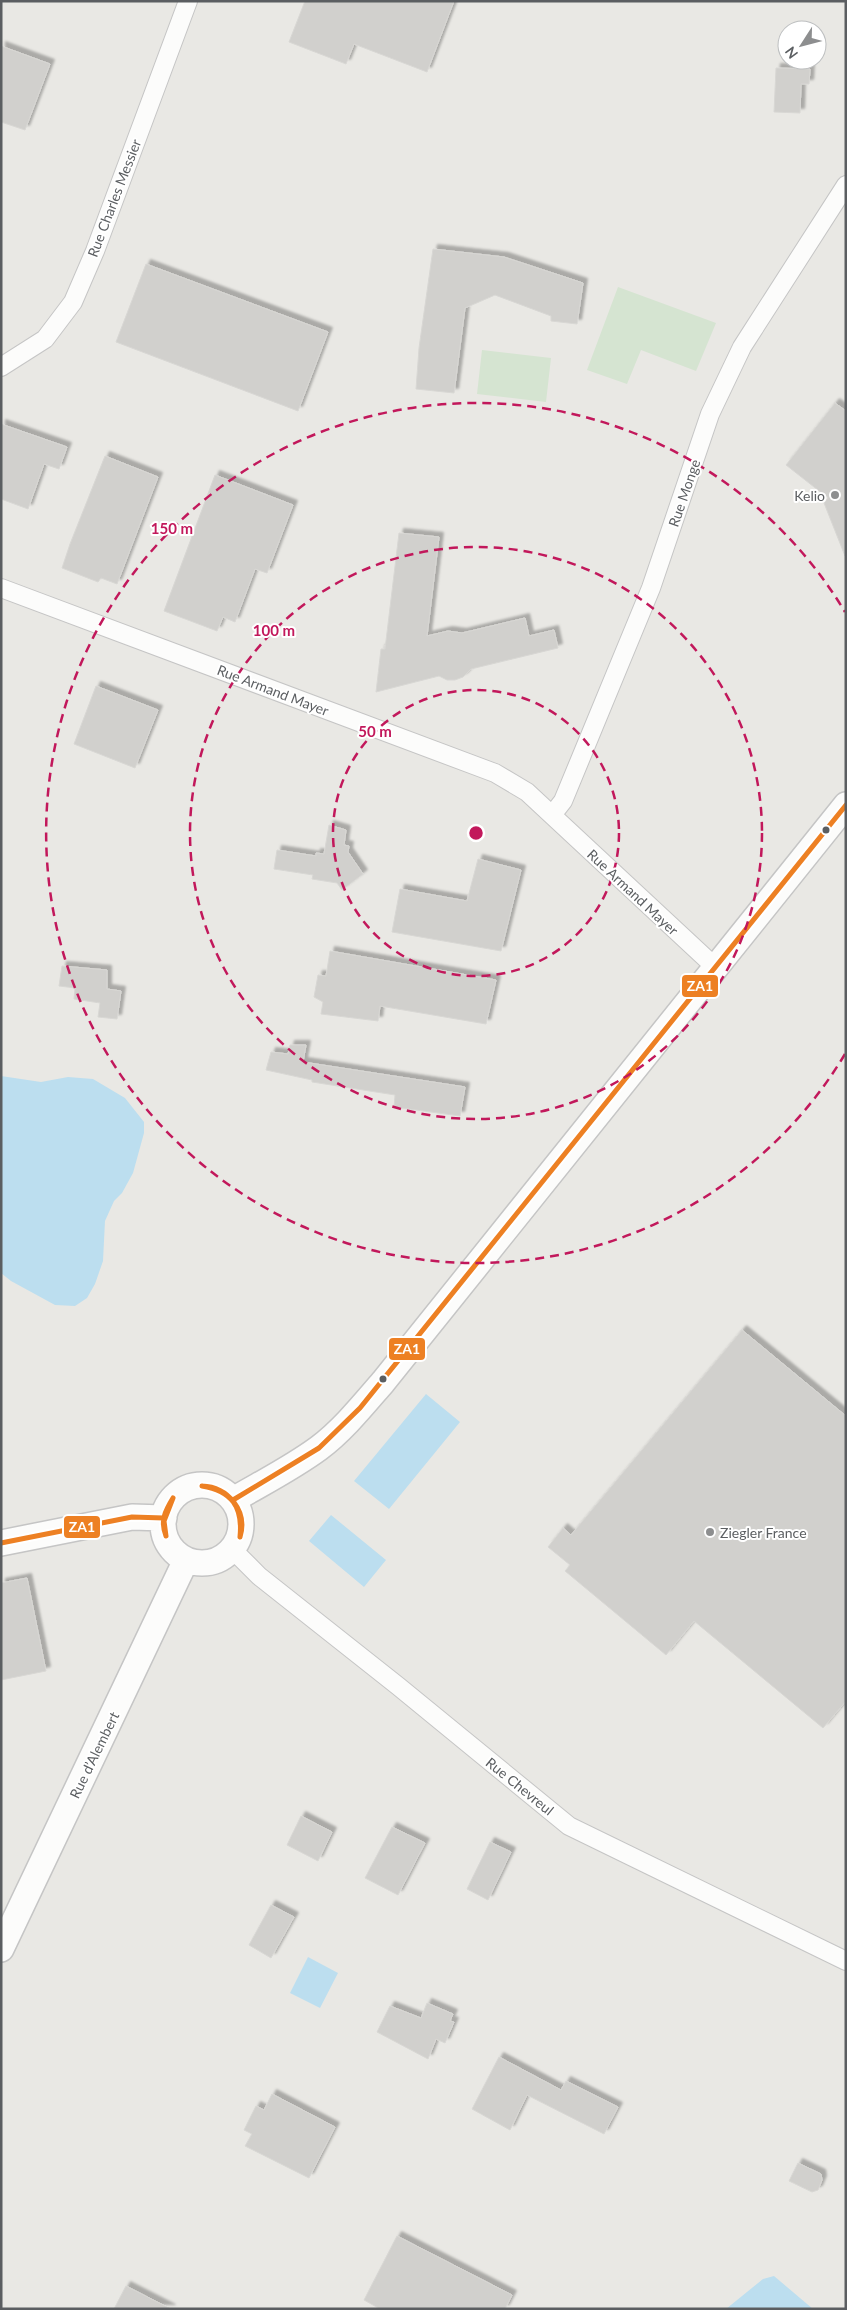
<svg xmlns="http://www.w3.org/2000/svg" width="847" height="2310" font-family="Lato,sans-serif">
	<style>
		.green { fill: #d5e4d1 }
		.water { fill: #bcdeef }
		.building { fill: #d1d0cd; stroke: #d8d7d4; filter: url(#shadow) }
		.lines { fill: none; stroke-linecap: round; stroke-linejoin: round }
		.street-casing { stroke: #c5c5c5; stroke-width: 20 }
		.secondary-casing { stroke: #c5c5c5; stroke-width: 28 }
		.street { stroke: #fcfcfb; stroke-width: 18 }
		.secondary { stroke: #fcfcfb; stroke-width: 25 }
		.bus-1-casing { stroke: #fff; stroke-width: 9 }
		.bus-1 { stroke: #ed8023; stroke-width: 5 }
		.ring { fill: none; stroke: #c2185b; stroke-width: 2.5; stroke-dasharray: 9 6 }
		.poi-dot { fill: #8d8e8f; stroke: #fff; stroke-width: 2 }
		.bus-dot { fill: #5b5e61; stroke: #fff; stroke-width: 2 }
		.labels { text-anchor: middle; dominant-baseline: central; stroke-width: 4; stroke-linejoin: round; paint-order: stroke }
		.street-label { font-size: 14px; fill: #5b5e61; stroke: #fff }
		.poi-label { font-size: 14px; fill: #5b5e61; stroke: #fff; text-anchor: end }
		.centre { fill: #c2185b; stroke: #fff; stroke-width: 2.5 }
		.ring-label { font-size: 15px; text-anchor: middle; font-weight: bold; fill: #c2185b; stroke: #fff; stroke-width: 4; stroke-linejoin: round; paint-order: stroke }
		.line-badge { stroke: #fff; stroke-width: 2 }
		.badge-label { font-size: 14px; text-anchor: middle; font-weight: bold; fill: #fff }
	</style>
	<defs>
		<filter id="shadow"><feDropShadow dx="4.5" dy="-4.5" stdDeviation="1" flood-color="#0004"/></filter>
	</defs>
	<rect width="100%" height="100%" fill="#e9e8e4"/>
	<path class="green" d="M618 287 716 323 696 371 641 350 627 384 587 370Z
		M482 350 551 358 546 402 477 394Z"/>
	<path class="water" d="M1 1076 41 1082 68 1077 93 1079 125 1098 144 1122V1133L133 1173 122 1193 114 1201 105 1221 103 1261 95 1284 87 1298 75 1306 55 1305 11 1281 1 1273Z
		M426 1394 460 1422 389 1509 354 1481Z
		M331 1515 386 1560 364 1587 309 1541Z
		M308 1957 338 1973 320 2008 290 1993Z
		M774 2276 813 2309H726L763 2279Z"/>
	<path class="building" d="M305 1H454L427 72 354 44 346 64 289 42Z
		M1 46 50 64 25 130 1 122Z
		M776 68 810 69 809 84H801L800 113 774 112Z
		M433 249 504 257 583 283 577 324 551 321V316L495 295 465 308 454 393 416 389 419 348Z
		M146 264 328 332 298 411 116 342Z
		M835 403 846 411 845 556 824 503 828 498 786 465Z
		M1 424 67 447 59 469 44 464 28 509 1 499Z
		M105 456 158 477 117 584 101 578 98 582 62 568 70 544Z
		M215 475 293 505 267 573 255 569 235 622 223 617 217 631 164 611Z
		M399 533 439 537 427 636 448 631 462 633 525 618 529 636 554 630 558 648 471 669 463 677 455 680H447L439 676 376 692 381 649H385Z
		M96 686 158 710 135 768 74 744Z
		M329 825 346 830 344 845 349 846 348 852 363 874 342 890 337 883 312 879 313 875 274 869 277 850 316 856V853L324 854Z
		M478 859 521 870 501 951 392 932 400 889 467 901Z
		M330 951 496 980 486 1024 380 1006 378 1021 321 1014 323 1002 314 997 318 975 326 976Z
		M62 966 107 970V989L121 991 117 1019 98 1017 100 1003 74 999 75 988 59 986Z
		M290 1045H306L303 1062 465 1087 460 1116 394 1107 395 1095 312 1082V1080L266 1070 271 1052 288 1054Z
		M742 1330 846 1416V1701L823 1728 694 1621 666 1655 565 1571 570 1565 548 1547 563 1528 571 1535Z
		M27 1578 46 1671 1 1680V1583Z
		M301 1816 332 1832 318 1861 287 1845Z
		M392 1827 425 1843 398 1895 365 1878Z
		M490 1842 511 1852 488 1900 467 1889Z
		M271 1905 294 1917 271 1958 249 1945Z
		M427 2003 453 2014 450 2021 454 2022 445 2043 436 2039 428 2059 377 2032 390 2006 421 2018Z
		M499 2057 561 2090 566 2081 618 2107 604 2134 527 2095 510 2130 472 2109Z
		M272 2094 335 2127 309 2178 245 2146 252 2134 244 2130 256 2106 264 2110Z
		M798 2163 821 2174 822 2180 818 2190 812 2192 789 2181Z
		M397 2236 512 2295 505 2309H380L364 2300Z
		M126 2286 171 2309H114Z"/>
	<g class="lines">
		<defs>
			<path id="street" d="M1 367 45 339 73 302 95 251 188 1
				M1 588 495 773 527 792 714 966
				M552 815 563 801 651 588 710 414 742 347 846 185
				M233 1550 259 1576 398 1686 569 1826 846 1961"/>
			<path id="secondary" d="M163 1524a39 39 0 1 1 78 0a39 39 0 1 1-78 0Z
				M233 1500C262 1483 292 1468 319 1448 343 1430 363 1405 383 1382L846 805
				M1 1543 132 1517 164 1518
				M1 1949 186 1560"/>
		</defs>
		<use href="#street" class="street-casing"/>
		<use href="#secondary" class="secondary-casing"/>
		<use href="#street" class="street"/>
		<use href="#secondary" class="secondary"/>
		<defs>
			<path id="bus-1" d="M202 1486C232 1491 243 1507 240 1537
				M202 1486C228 1487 248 1511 240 1537
				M233 1500 319 1448 360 1408 846 805
				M166 1536C160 1521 165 1511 173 1498
				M166 1536 164 1521 173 1498
				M1 1543 132 1517 164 1518"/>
		</defs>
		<use href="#bus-1" class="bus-1-casing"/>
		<use href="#bus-1" class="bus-1"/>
	</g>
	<g class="ring">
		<circle cx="476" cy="833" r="143"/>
		<circle cx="476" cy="833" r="286"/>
		<path d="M845 1054A430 430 0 1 1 845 612"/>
	</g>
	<g class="poi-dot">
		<circle cx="835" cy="495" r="5"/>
		<circle cx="710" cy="1532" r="5"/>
	</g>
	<g class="bus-dot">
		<circle cx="826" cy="830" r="4.5"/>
		<circle cx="383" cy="1379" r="4.5"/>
	</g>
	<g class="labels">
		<g class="street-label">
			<text transform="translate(114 198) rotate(-69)">Rue Charles Messier</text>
			<text transform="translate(684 493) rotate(-71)">Rue Monge</text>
			<text transform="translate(273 690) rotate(21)">Rue Armand Mayer</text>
			<text transform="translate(633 892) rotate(43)">Rue Armand Mayer</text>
			<text transform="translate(94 1755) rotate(-64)">Rue d’Alembert</text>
			<text transform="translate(520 1786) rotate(39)">Rue Chevreul</text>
		</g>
		<g class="poi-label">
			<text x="825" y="495">Kelio</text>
			<text x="720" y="1532" text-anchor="start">Ziegler France</text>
		</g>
	</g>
	<circle cx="476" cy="833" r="8" class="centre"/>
	<g class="ring-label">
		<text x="172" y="534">150 m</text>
		<text x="274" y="636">100 m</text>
		<text x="375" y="737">50 m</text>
	</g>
	<g class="line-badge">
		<rect x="681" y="974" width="38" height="24" rx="5" fill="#ed8023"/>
		<rect x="388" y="1337" width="38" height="24" rx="5" fill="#ed8023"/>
		<rect x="63" y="1515" width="38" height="24" rx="5" fill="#ed8023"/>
	</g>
	<g class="badge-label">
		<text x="700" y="991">ZA1</text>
		<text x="407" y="1354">ZA1</text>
		<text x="82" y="1532">ZA1</text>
	</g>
	<rect width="847" height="2310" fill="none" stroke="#5b5e61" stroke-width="5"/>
	<g transform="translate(802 45) rotate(234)"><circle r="24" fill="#ffffff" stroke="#bdbfc0"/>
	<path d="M0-4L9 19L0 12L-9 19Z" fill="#8d8e8f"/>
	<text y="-8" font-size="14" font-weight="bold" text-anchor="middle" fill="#5b5e61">N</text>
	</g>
</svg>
